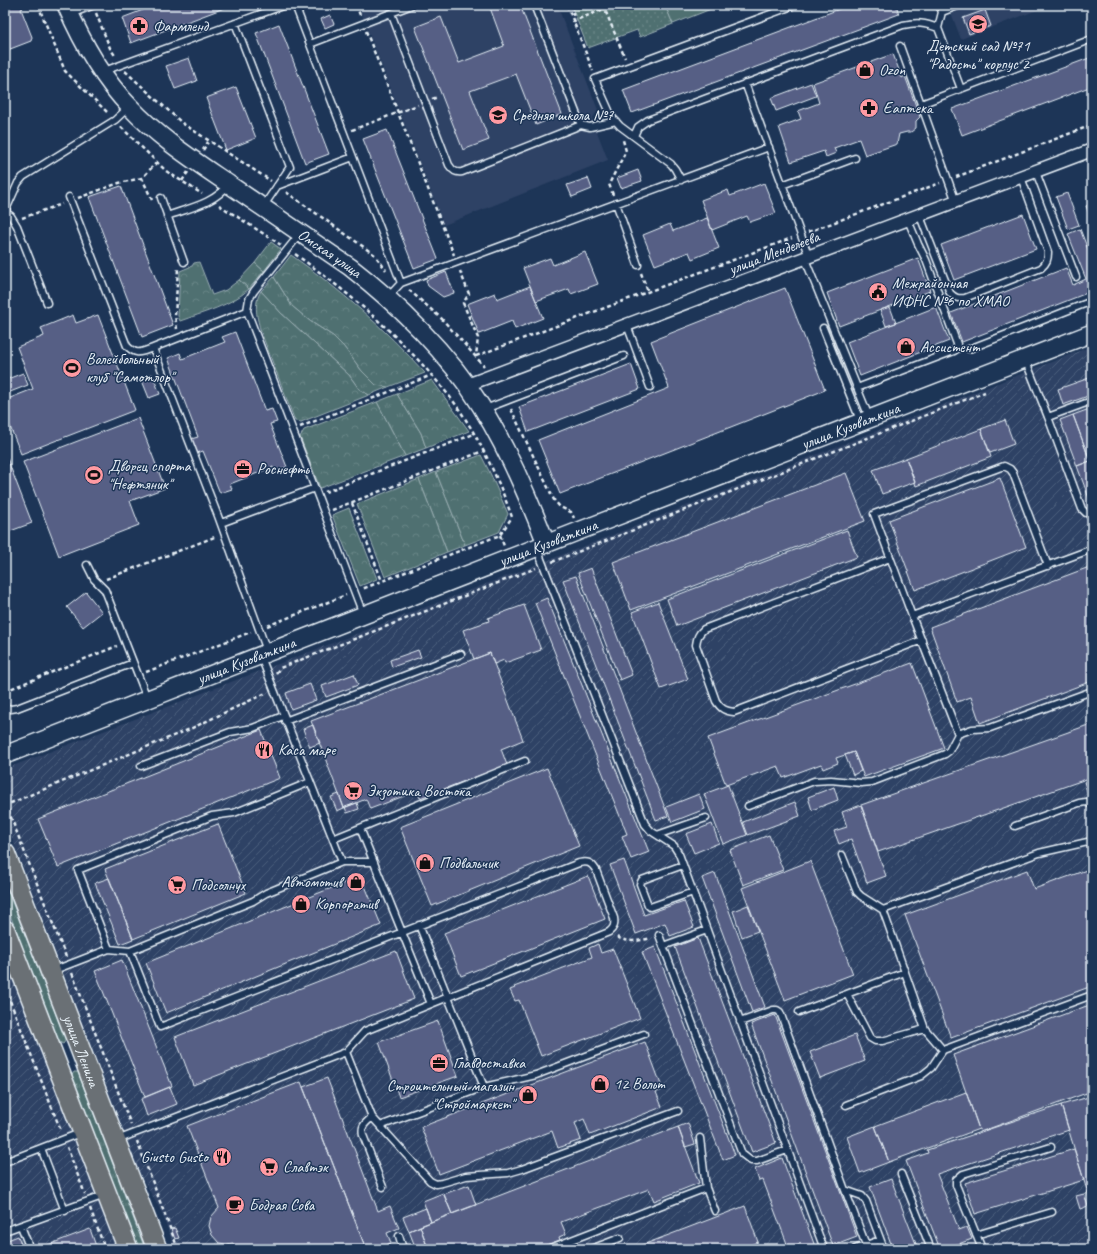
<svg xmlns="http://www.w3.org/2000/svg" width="1097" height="1254" font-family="Caveat,sans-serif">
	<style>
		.built { fill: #2e4265 }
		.industrial { fill: url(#industrial-furrows) }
		.grass { fill: url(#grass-tufts); stroke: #9cb0b4 }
		.forest { fill: url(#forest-crowns); stroke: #9cb0b4 }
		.park { fill: url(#park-dots); stroke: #9cb0b4 }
		.pitch { fill: #4f7071; stroke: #9cb0b4 }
		.building { fill: #565f85; stroke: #e8f1f8 }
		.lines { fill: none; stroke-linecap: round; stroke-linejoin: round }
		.service-casing { stroke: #e8f1f8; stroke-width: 9 }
		.minor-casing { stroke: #e8f1f8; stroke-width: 15 }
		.secondary-casing { stroke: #e8f1f8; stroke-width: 20 }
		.primary-casing { stroke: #e8f1f8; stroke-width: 22 }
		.path { stroke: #e8f1f8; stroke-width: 2.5; stroke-dasharray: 4 3; stroke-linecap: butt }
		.service { stroke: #1d3557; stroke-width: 6 }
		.minor { stroke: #1d3557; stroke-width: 12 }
		.secondary { stroke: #1d3557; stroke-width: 17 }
		.primary { stroke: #6b7074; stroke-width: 19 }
		.labels { text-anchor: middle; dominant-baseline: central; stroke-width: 3; stroke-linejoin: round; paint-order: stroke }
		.poi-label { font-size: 16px; fill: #e8f1f8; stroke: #1d3557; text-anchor: start }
		.street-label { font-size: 16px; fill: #e8f1f8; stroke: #1d3557 }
	</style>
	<defs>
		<pattern id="industrial-furrows" width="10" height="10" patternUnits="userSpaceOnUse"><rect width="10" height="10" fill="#2e4265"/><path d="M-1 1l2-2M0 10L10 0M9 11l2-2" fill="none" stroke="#4c5e7c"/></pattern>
		<pattern id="grass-tufts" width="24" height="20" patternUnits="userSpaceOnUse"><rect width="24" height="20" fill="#4f7071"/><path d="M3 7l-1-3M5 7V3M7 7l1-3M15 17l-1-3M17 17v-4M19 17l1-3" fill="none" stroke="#688586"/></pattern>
		<pattern id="forest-crowns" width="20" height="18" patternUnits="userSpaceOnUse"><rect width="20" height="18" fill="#4f7071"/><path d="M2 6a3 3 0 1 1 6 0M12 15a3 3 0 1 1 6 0" fill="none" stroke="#688586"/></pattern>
		<pattern id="park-dots" width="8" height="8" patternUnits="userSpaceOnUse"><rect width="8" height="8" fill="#4f7071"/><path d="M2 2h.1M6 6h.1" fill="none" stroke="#688586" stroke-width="1.8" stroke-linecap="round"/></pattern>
	</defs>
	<rect width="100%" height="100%" fill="#1d3557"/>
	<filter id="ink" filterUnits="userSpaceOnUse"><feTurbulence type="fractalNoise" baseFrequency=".025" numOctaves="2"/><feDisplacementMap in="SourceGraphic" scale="8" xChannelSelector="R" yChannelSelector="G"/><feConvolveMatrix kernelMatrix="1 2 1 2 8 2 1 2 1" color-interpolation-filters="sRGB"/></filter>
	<g filter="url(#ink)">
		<path class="built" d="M358 5H557L598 110 592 119 608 160 444 225Z
			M948 5H1051L961 39Z"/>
		<path class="industrial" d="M1092 346V1249H175L161 1211 141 1176 5 820V769L564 554Z
			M5 960 7 962 116 1249H5Z"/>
		<path class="grass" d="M255 263 264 271 249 289 239 280Z
			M274 277 292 306 310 321 333 336 344 347 362 371 376 384 388 387 369 395 359 389 349 375 281 313 261 291Z
			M397 394 421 433 426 448 405 456 377 402Z
			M436 472 465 545 447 552 419 479Z
			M5 884 66 1040 63 1044 59 1042 5 902Z
			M74 1072H78L145 1249H138L72 1075Z"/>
		<path class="forest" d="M271 242 281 249 264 271 255 263Z
			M291 255C341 290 384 328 425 373L388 387 376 385 362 371 344 347 333 336 310 321 292 306 274 277Z
			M199 262 212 295 226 290 239 280 249 289C232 305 202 313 180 321L178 316 180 271 192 266 194 263Z
			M261 291 281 313 349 375 359 389 369 395 301 422 295 421 261 332C257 318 253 304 261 291Z
			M432 380 469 431 426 448 421 433 397 394Z
			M377 402 405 456 320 488 300 437 304 430Z
			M481 455 491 475 508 514 499 532 465 545 436 472Z
			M419 479 447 552 385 577 357 504Z
			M349 508 377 579 360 586 332 515Z"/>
		<path class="park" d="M571 5H665L673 24 640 37 637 30 588 48Z"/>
		<path class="pitch" d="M665 5H721L673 24Z"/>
		<path class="building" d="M5 5H21L23 8 21 9 32 37 31 41 5 51Z
			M156 5H232L131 43 122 18Z
			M489 5H520L562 114 536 125 516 74 470 91 489 140 463 150 415 27 441 17 459 63 504 46Z
			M850 5H896L899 14 632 113 623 90Z
			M985 10 991 26 969 34 963 18Z
			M330 15 334 24 325 28 321 19Z
			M279 24 329 154 305 163 256 33Z
			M893 54 902 78 905 76 920 117 916 121V128L911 132H907L899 134 897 144 865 155 859 139 834 148 836 153 826 157 824 151 791 162 779 127 801 119 798 111 819 103 813 83Z
			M1092 57V86L962 135 952 109Z
			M189 58 197 81 175 89 166 66Z
			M811 83 816 96 776 111 771 98Z
			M236 87 256 138 226 150 206 98Z
			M387 130 438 259 414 268 363 139Z
			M638 170 642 181 621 188 617 178Z
			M588 178 592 189 572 197 567 185Z
			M764 183 776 213 750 222 747 216 712 230 701 200 728 190 730 196Z
			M121 186 173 325 142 337 89 197Z
			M1067 193 1079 225 1068 229 1056 197Z
			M1092 203V222L1086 206Z
			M1023 214 1036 249 954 280 941 245Z
			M707 218 719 248 692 259 689 252 655 265 643 235 670 224 673 231Z
			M1080 229 1092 260V291L962 342 951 313 1066 268 1073 285 1086 279 1068 234Z
			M585 252 598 284 571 294 569 289 536 301 523 268 550 258 553 265Z
			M918 258 930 291 839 326 827 293Z
			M446 272 454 293 443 297 428 286 426 280Z
			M530 286 543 318 515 329 512 321 479 334 467 304 495 293 497 299Z
			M785 288 825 390 560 494 538 440 669 388 651 341Z
			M890 307 896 323 886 326 880 310Z
			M936 307 949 341 860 376 847 342Z
			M73 315 76 323 98 315 135 410 21 454 5 414V400L33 389 17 347 44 336 41 328Z
			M235 332 265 411 272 409 277 422 270 424 287 467 275 471 273 467 230 484 232 489 220 493 203 451 197 453 191 439 198 437 168 358 180 353 182 359 225 342 222 337Z
			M631 364 640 389 528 432 519 407Z
			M23 373 28 385 5 394V380Z
			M152 374 160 394 149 398 141 378Z
			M1092 377V397L1089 398 1088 396 1063 405 1058 389Z
			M1092 408V466L1073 415Z
			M1073 415 1090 461 1077 466 1060 420Z
			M138 418 165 488 130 501 139 525 59 556 23 462Z
			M1005 420 1014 444 990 453 981 429Z
			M981 429 991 457 916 486 906 458Z
			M5 453 32 523 5 533Z
			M906 458 915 482 882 494 873 470Z
			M1090 461 1092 466V500L1090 501 1077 466Z
			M846 473 865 521 631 610 613 562Z
			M1000 478 1026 547 915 590 889 520Z
			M847 530 857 557 677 626 667 599Z
			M1092 566V681L980 723 971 697 957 702 930 627Z
			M591 568 632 675 620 680 578 573Z
			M576 576 668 816 656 820 563 580Z
			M86 592 102 612 83 627 67 607Z
			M547 598 649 852 631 859 622 836 627 834 535 603Z
			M658 602 688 679 661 689 632 612Z
			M524 605 541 650 505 663 504 660 494 664 490 653 474 659 463 630 489 621 488 618Z
			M418 650 421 657 392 667 390 660Z
			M490 653 523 740 501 749 507 765 420 798 417 791 370 809 366 799 344 808 311 721Z
			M912 663 944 748 864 777 854 752 836 758 838 763 823 769 821 764 783 778 778 766 726 785 708 738Z
			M354 674 358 685 326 697 322 686Z
			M310 684 316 700 291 709 286 693Z
			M1091 724 1092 728V777L878 852 861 805Z
			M313 725 320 743 310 747 303 729Z
			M261 730 280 778 58 867 38 819Z
			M854 752 861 771 853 775 845 755Z
			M547 768 579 846 432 906 400 827Z
			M1092 779V796L1089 797 1084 782Z
			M728 785 747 835 723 844 704 794Z
			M834 787 838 800 812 810 808 797Z
			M339 794 344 808 337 811 331 797Z
			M699 794 705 809 672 822 666 807Z
			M795 802 800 816 748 835 743 822Z
			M357 803 359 809 347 813 345 807Z
			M861 805 886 876 867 883 851 839 839 844 834 831 847 827 842 812Z
			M218 824 246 893 133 939 105 869Z
			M712 824 719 843 694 853 686 834Z
			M769 835 783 870 743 885 730 850Z
			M624 860 644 915 684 901 694 927 670 936 665 923 636 934 610 865Z
			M810 861 853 974 785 1000 742 888Z
			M1092 868V986L951 1038 905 915 1027 870 1034 889Z
			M715 873 765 1007 752 1012 702 878Z
			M361 876 381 925 166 1013 146 963Z
			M588 876 605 919 461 976 444 933Z
			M109 878 133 939 120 944 95 883Z
			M748 905 758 931 742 937 733 911Z
			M698 938 776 1143 752 1152 675 947Z
			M598 944 601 953 613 949 640 1018 541 1056 519 1000 515 1001 510 990 515 988 514 987 592 957 589 948Z
			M655 947 735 1155 723 1160 642 952Z
			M396 951 414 999 193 1085 175 1037Z
			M122 960 172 1086 145 1097 95 971Z
			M1092 1004V1091L980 1132 953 1055Z
			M775 1015 857 1237 833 1246 751 1024Z
			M438 1021 458 1076 399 1097 379 1042Z
			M855 1035 865 1061 820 1078 810 1052Z
			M645 1042 663 1090 656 1092 662 1107 590 1135 584 1119 575 1123 581 1140 558 1148 552 1131 439 1174 421 1127Z
			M327 1078 378 1211 390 1206 399 1228 387 1233 391 1243 377 1249H366L303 1087Z
			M301 1082 366 1249H235L233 1243 226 1244 219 1243 212 1235 209 1226 211 1217 219 1208 187 1126Z
			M170 1087 177 1104 147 1116 141 1099Z
			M966 1092 979 1129 889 1162 875 1126Z
			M1092 1096V1199L1091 1196 1089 1197 1061 1105Z
			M1061 1105 1069 1130 937 1174 959 1230 967 1227 972 1239 945 1249H940L906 1161 928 1153 927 1150Z
			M688 1123 695 1144 685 1147 678 1127Z
			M875 1126 889 1162 860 1173 847 1137Z
			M678 1127 699 1183 654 1201 649 1189 561 1222 566 1234 559 1237 560 1240 535 1249H428L420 1226Z
			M1074 1149 1084 1180 975 1214 965 1183Z
			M782 1158 816 1249H801L799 1245 789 1249 763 1180 759 1181 755 1169Z
			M891 1179 918 1249H893L870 1187Z
			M469 1185 476 1205 452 1214 444 1194Z
			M443 1193 452 1214 431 1222 423 1201Z
			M1084 1194 1088 1206 1080 1209 1076 1196Z
			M745 1206 758 1242 740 1249H632Z
			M426 1208 431 1222 409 1231 403 1217Z
			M420 1226 428 1249H416L409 1231Z
			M175 1228 179 1238 175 1239 171 1229Z
			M90 1229 97 1249H50L48 1245Z
			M18 1236 23 1249H5V1241Z
			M389 1244 391 1249H377Z
			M957 1244 959 1249H945Z"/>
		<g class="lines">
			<defs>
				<path id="service" d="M295 5 401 283 388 297
					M939 5 942 12 938 28 961 89
					M942 12 960 5
					M391 13 449 165C453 171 456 173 462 172L581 125 534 5
					M71 14 94 5
					M235 23 290 167 263 207
					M310 44 412 5
					M900 46 921 104
					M104 71 285 5
					M745 83 809 257
					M581 125 590 127 616 121
					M634 136 638 127 648 120 903 25C917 22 925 23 938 28
					M1036 172 1076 277
					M681 180 675 169 671 164 620 126 612 117 595 79 795 5
					M782 185 855 158
					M277 186 353 157
					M69 197 127 346C137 356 141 352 153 348
					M161 198 184 262
					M956 202 921 104 1092 39
					M616 203 638 265
					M5 212 18 183 23 177 115 120 129 107
					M5 212 11 216 17 226 47 303
					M167 216C189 208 214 204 229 184
					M920 216 950 293C955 298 958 299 965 298L1041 268C1047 263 1048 259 1048 252L1021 177
					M299 235 254 291 249 299 247 311 363 614
					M805 259 869 417
					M401 283 769 147
					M247 311 153 348 218 516 267 651
					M627 325 650 387
					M823 328 860 420
					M969 349 1092 301
					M1025 359 1048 417
					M857 388 954 351 957 349V344L926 260 918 244 908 220
					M1092 402 1086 403 1048 417 1082 509 1086 513 1092 515
					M485 409 624 356
					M221 523 315 488
					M537 549 645 824 651 831 674 846 679 854 824 1249
					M890 558 704 629C698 634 697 638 696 645L716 701C721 709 725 711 734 712L922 640
					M87 565 94 579 105 590 147 698
					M1048 566 1013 473 1010 469 1004 466 874 514 912 616 1092 549
					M912 616 958 734 972 729 990 728 1092 691
					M5 707 11 709 17 708 133 663
					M285 721 461 654
					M141 766 230 732 253 728 283 716
					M748 806 814 781 831 780 861 783 872 782 945 754 949 751 958 734
					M1015 826 1079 803 1086 802 1092 805
					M657 835 706 818
					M333 839 525 761
					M842 855 857 892 861 896 883 910 925 1029 943 1050
					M342 862H373
					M683 865 642 880 640 884 648 905 650 907 693 892
					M883 910 1039 853 1092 841
					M419 925 484 1087
					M659 935 742 1154 751 1161H757L787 1150
					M663 946 707 930
					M109 949 78 870 212 816 234 813 310 782
					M130 951 160 1027 579 863C587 861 591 862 596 870L614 918C615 925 614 928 609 932L431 1004
					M52 971 109 949 130 951 253 901 266 893 342 862 261 657
					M847 994 870 1038 875 1041H882L925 1029
					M799 1012 905 972
					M740 1022 773 1010H777L780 1012 845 1190 862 1196 866 1201 884 1249
					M346 1052 372 1117 430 1181 436 1184 442 1183 466 1176 508 1173 522 1169 678 1111
					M846 1105 921 1076 931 1068 943 1050 1092 995
					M372 1117C365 1124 361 1125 363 1135L383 1187
					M380 1126 484 1087 536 1075 644 1034
					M117 1140 346 1052 365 1031 431 1004 360 828
					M41 1148 65 1211
					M5 1162 80 1133
					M901 1174 931 1249
					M706 1188 715 1211
					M845 1190 866 1245
					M21 1226 30 1249
					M5 1231 105 1195
					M976 1235 1052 1212
					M399 1236 403 1249
					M548 1249 706 1188 700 1138
					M591 1249 620 1238
					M855 1249 880 1240
					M982 1249 956 1185V1180L963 1174 1051 1147"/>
				<path id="minor" d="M467 385 1092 150"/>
				<g id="secondary">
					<path id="s1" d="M66 5C82 42 102 78 130 107 159 138 195 161 230 185 270 212 310 240 350 267 398 304 449 354 481 406 508 449 528 496 546 543"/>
					<path id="s2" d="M5 755 579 531 1092 333"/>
				</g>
				<g id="primary">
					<path id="s3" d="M5 853 157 1249"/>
					<path d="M5 930 128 1249"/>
				</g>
			</defs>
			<use href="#service" class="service-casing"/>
			<use href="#minor" class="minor-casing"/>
			<use href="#secondary" class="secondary-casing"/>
			<use href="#primary" class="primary-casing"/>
			<path class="path" d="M38 5 65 71 108 113
				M356 5 360 15
				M567 5 593 71
				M572 5 574 21 614 5
				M603 5 625 58
				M96 13 110 48 116 57
				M366 31 454 255
				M125 71 182 123 271 181
				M432 99 438 97
				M121 127 166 171 202 194
				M352 130 418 105
				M203 150 208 142
				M956 177 1092 125
				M182 181 188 172
				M286 192 375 255 386 270
				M613 195 609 184 626 151 623 140
				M78 198 119 183 142 178
				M152 200 142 178 157 162
				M219 205 281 245
				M22 218 62 204
				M808 232 940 183
				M295 254C341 287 382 321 421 363 437 381 454 400 466 420 485 450 500 484 512 517L500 535 362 589
				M460 271 469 294 463 303 478 338 476 356
				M641 273 648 292
				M409 290 442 319 484 366
				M177 329 175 316 178 268
				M476 356 792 238
				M511 409 554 500 560 507 571 512 574 518
				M300 427 432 375
				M325 492 474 434
				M352 503 382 581
				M332 510 483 451
				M500 535 504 546
				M552 562 985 392
				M106 579 217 536
				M267 626 346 595
				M146 672 251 632
				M276 673 280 668 536 568
				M5 691 117 646
				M617 937C627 943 640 941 651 938
				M66 957 6 805 190 729 266 693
				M72 973 131 1125
				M5 988 61 1131
				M137 1141 178 1249
				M67 1147 85 1194
				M90 1208 105 1249"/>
			<use href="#service" class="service"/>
			<use href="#minor" class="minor"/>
			<use href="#secondary" class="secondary"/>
			<use href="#primary" class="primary"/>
		</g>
	</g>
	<defs>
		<symbol id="school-disc" viewBox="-11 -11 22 22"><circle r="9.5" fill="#ff9aa2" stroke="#1d3557"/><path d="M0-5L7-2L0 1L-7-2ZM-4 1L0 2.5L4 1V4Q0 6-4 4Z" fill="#111"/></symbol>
		<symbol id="pharmacy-disc" viewBox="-11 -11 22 22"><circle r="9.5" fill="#ff9aa2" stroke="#1d3557"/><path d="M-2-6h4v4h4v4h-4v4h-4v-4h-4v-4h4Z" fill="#111"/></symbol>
		<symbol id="shop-disc" viewBox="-11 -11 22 22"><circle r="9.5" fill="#ff9aa2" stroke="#1d3557"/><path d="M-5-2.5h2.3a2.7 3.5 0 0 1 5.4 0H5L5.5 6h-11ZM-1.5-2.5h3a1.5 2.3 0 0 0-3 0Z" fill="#111"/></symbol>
		<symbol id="civic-disc" viewBox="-11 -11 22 22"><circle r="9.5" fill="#ff9aa2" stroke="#1d3557"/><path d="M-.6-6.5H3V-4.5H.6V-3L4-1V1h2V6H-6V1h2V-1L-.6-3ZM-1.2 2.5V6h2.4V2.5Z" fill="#111"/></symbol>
		<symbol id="stadium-disc" viewBox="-11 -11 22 22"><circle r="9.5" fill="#ff9aa2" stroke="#1d3557"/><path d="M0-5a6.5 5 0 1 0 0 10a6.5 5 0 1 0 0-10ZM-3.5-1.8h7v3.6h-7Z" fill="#111"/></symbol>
		<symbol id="office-disc" viewBox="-11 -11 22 22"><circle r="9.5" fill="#ff9aa2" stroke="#1d3557"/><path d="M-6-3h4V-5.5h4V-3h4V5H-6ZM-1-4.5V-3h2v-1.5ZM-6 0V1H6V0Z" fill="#111"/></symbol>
		<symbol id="restaurant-disc" viewBox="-11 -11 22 22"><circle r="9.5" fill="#ff9aa2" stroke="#1d3557"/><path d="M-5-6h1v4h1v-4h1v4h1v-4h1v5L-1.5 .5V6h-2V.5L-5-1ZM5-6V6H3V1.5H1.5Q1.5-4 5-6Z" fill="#111"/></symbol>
		<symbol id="supermarket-disc" viewBox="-11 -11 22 22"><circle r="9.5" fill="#ff9aa2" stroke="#1d3557"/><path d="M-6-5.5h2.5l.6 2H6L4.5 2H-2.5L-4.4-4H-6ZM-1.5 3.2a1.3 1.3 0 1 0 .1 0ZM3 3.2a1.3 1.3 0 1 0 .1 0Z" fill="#111"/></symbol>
		<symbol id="cafe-disc" viewBox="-11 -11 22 22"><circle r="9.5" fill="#ff9aa2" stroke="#1d3557"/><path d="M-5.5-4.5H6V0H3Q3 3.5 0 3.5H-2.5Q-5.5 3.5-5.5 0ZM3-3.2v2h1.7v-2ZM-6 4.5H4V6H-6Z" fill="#111"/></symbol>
	</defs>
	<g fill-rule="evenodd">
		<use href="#school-disc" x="967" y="13" width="22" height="22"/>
		<use href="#pharmacy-disc" x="128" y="15" width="22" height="22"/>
		<use href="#shop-disc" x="854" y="59" width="22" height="22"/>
		<use href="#pharmacy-disc" x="858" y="97" width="22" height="22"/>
		<use href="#school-disc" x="487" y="104" width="22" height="22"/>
		<use href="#civic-disc" x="867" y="281" width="22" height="22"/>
		<use href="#shop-disc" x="895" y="336" width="22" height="22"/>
		<use href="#stadium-disc" x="61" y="357" width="22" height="22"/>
		<use href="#office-disc" x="232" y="458" width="22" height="22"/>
		<use href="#stadium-disc" x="83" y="464" width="22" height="22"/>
		<use href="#restaurant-disc" x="253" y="739" width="22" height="22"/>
		<use href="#supermarket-disc" x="342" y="780" width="22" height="22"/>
		<use href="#shop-disc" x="414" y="852" width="22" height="22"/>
		<use href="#shop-disc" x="345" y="871" width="22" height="22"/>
		<use href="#supermarket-disc" x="166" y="874" width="22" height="22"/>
		<use href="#shop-disc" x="290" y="893" width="22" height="22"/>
		<use href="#office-disc" x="428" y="1052" width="22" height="22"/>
		<use href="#shop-disc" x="589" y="1073" width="22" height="22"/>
		<use href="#shop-disc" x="517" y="1084" width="22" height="22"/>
		<use href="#restaurant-disc" x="211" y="1146" width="22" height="22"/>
		<use href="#supermarket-disc" x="258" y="1156" width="22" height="22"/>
		<use href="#cafe-disc" x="224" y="1194" width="22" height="22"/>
	</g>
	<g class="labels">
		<g class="poi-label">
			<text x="153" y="26">Фармленд</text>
			<text x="978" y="46" text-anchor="middle">Детский сад №71<tspan x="978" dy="18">"Радость" корпус 2</tspan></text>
			<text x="879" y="70">Ozon</text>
			<text x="883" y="108">Еаптека</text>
			<text x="512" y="115">Средняя школа №7</text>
			<text x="892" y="283">Межрайонная<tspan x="892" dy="18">ИФНС №6 по ХМАО</tspan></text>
			<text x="920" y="347">Ассистент</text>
			<text x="86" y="359">Волейбольный<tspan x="86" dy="18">клуб "Самотлор"</tspan></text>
			<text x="108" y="466">Дворец спорта<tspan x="108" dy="18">"Нефтяник"</tspan></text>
			<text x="257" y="469">Роснефть</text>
			<text x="278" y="750">Каса маре</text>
			<text x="367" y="791">Экзотика Востока</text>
			<text x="439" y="863">Подвальчик</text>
			<text x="342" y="882" text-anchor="end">Автомотив</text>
			<text x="191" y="885">Подсолнух</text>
			<text x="315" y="904">Корпоратив</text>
			<text x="453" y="1063">Главдоставка</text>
			<text x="614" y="1084">12 Вольт</text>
			<text x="514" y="1086" text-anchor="end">Строительный магазин<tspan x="514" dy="18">"Строймаркет"</tspan></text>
			<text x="208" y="1157" text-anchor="end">Giusto Gusto</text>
			<text x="283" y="1167">Славтэк</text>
			<text x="249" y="1205">Бодрая Сова</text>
		</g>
		<g class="street-label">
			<text transform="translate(774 253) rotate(-21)">улица Менделеева</text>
			<text stroke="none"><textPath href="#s1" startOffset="369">Омская улица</textPath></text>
			<text stroke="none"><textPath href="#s2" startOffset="907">улица Кузоваткина</textPath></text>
			<text stroke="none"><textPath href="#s2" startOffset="583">улица Кузоваткина</textPath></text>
			<text stroke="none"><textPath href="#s2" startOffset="259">улица Кузоваткина</textPath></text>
			<text stroke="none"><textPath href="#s3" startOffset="212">улица Ленина</textPath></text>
		</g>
	</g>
	<rect width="1097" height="1254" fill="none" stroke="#1d3557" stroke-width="20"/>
	<rect x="10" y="10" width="1077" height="1234" fill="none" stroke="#e8f1f8" stroke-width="1.5" filter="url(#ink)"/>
</svg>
